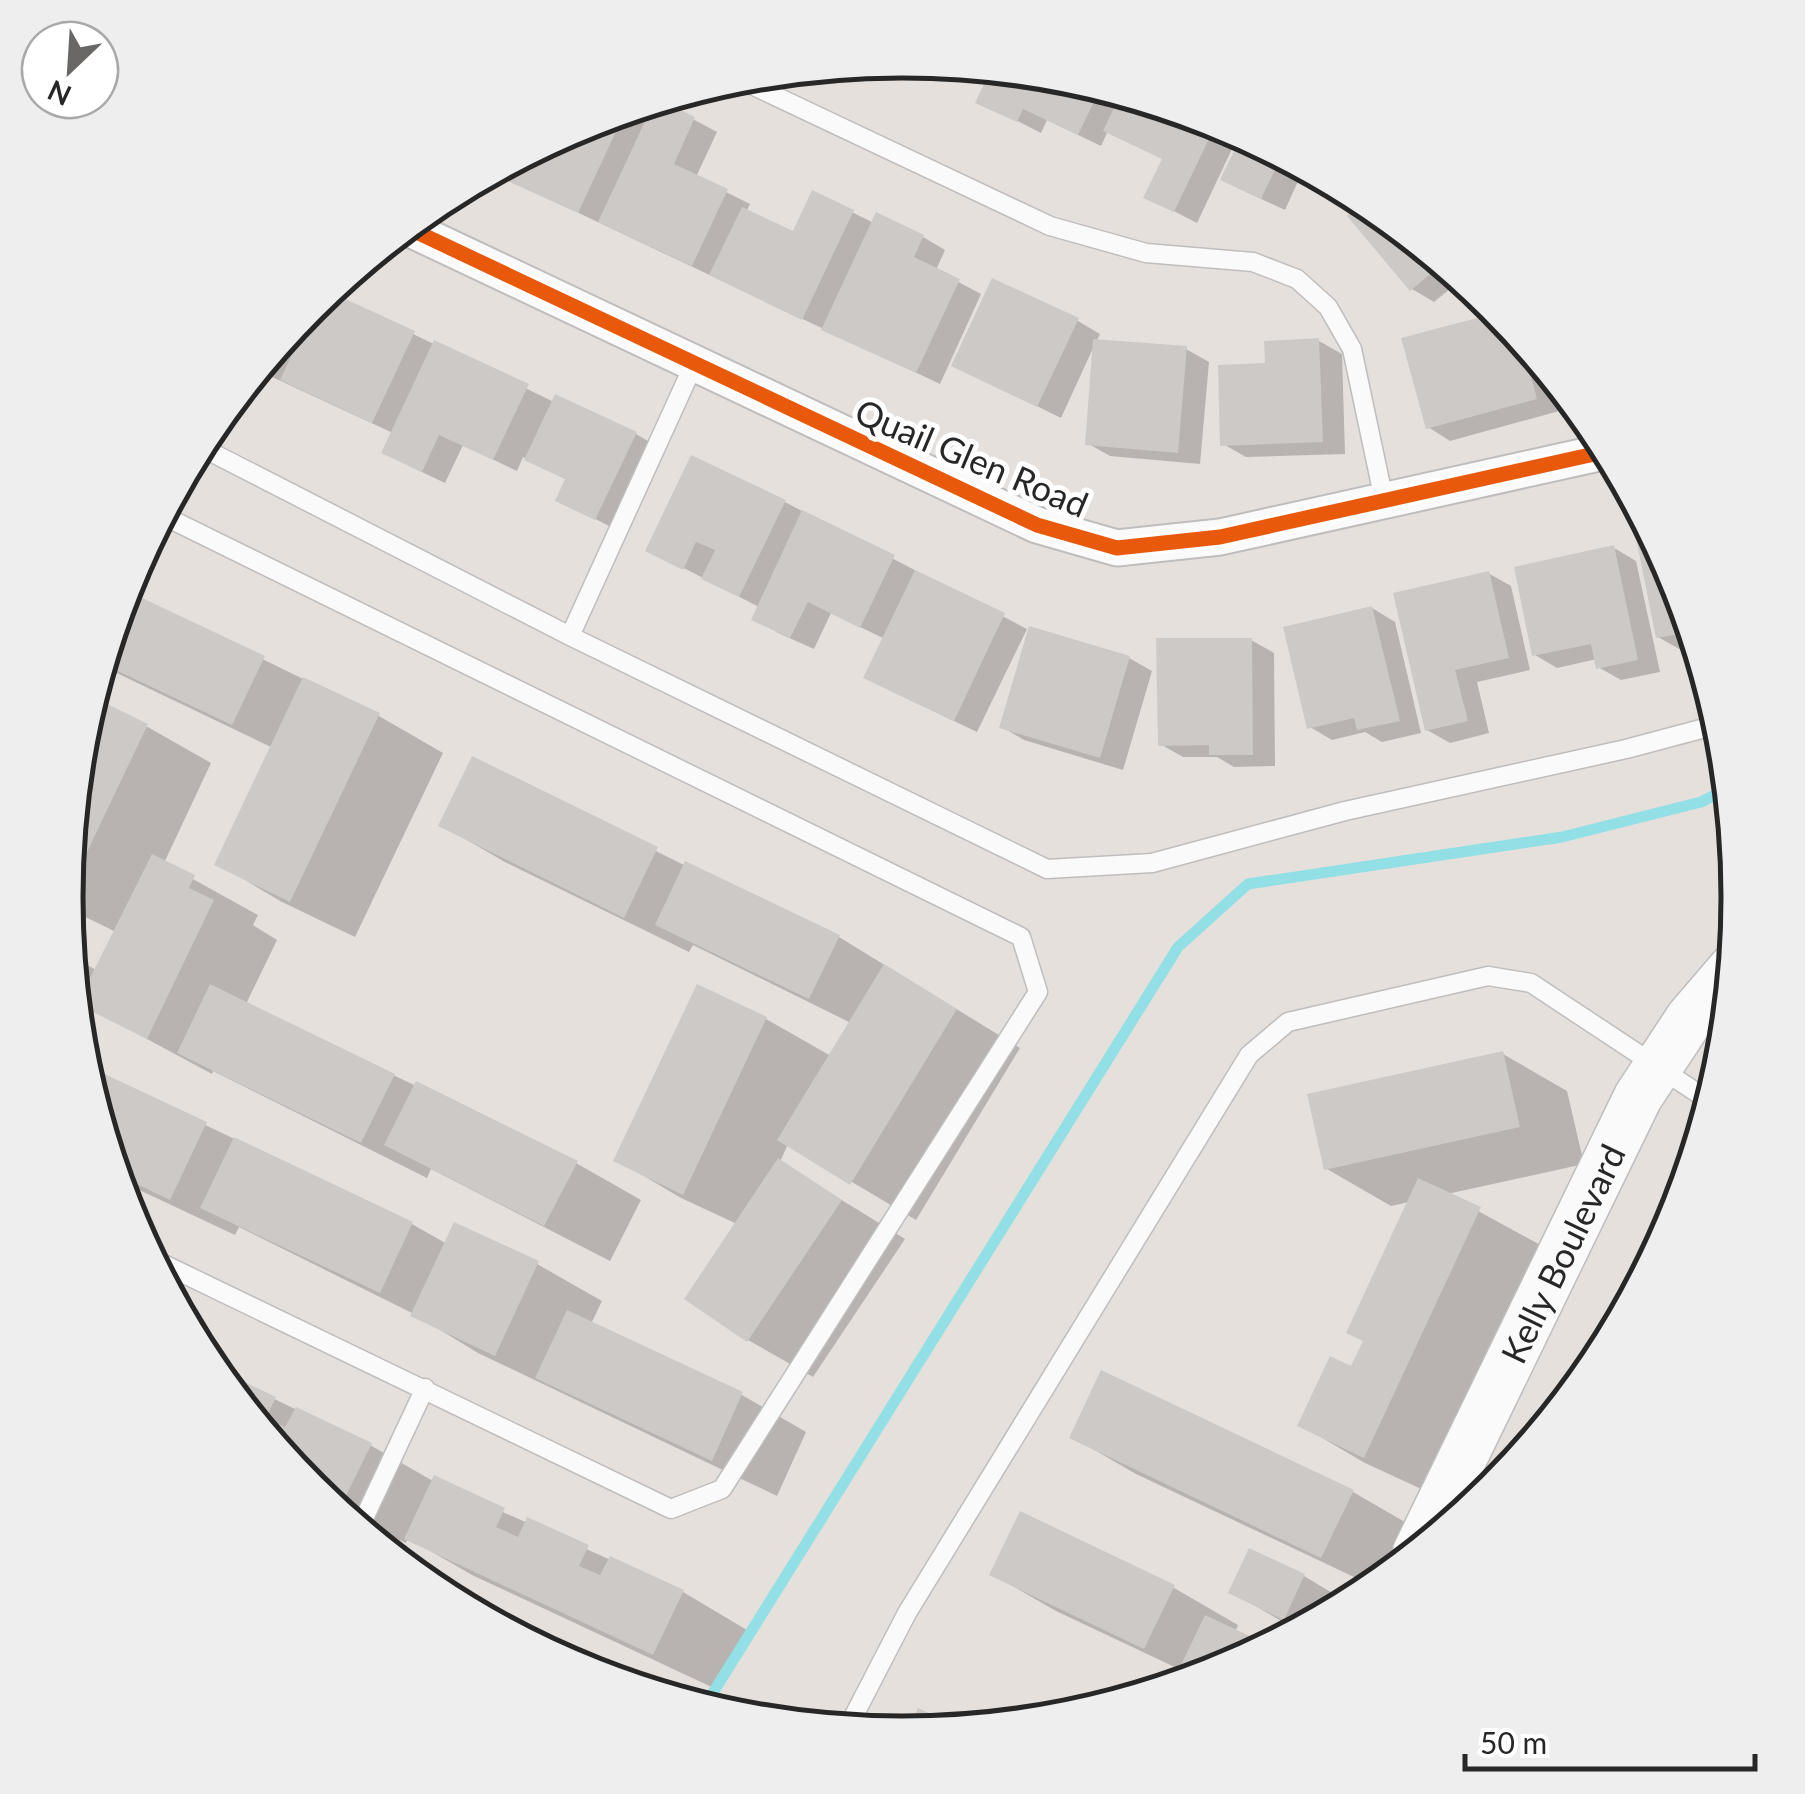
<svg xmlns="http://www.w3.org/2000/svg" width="1805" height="1794" font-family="Lato,sans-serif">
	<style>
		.shadow { fill: #0003 }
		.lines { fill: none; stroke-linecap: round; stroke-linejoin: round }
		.stream { stroke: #92e0e5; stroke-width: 11 }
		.building { fill: #cdc9c6 }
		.lane-casing { stroke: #bfbdbe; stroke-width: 21 }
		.street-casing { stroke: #bfbdbe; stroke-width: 39 }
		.secondary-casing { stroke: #bfbdbe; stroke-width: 51 }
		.lane { stroke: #fbfafa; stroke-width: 18 }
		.street { stroke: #fbfafa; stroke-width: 35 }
		.secondary { stroke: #fbfafa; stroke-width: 48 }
		.cycleway-casing { stroke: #fff; stroke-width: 21 }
		.cycleway { stroke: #e8590c; stroke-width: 15 }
		.labels { text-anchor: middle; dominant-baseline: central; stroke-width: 10; stroke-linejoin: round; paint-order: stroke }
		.street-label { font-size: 35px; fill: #272727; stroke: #fff }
		.rim { fill: none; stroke: #272727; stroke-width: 5 }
	</style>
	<rect width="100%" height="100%" fill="#e6e0dc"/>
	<path class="shadow" d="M960 66 1066 76 1223 124 1316 174 1304 168 1285 210 1246 192 1237 151 1232 149 1197 223 1147 197 1165 160 1108 131 1101 146 1047 120 1041 133 998 111 989 79Z
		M659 101 717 132 696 177 750 204 746 212 794 234 813 193 874 223 923 237 945 250 936 270 981 294 940 384 492 172 583 124Z
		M1368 202 1462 279 1434 302 1412 289 1351 217Z
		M326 292 554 402 636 434 658 447 619 531 558 500 567 480 523 457 517 471 463 445 445 483 407 465 393 433 257 370 311 305Z
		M1502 315 1547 369 1559 411 1450 441 1428 427Z
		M1078 321 1100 334 1096 342 1186 349 1209 362 1200 464 1110 456 1087 443 1094 346 1061 418 954 365Z
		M1319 341 1342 354 1345 454 1246 457 1223 444 1268 365Z
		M785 502 1027 629 977 732 889 690 885 639 831 613 814 649 776 632 759 607 649 550Z
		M1655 537 1676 577 1697 647 1681 650 1658 637 1639 540Z
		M1614 548 1636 561 1660 672 1621 680 1598 667 1597 659 1557 668 1535 655Z
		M1488 573 1511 586 1530 670 1477 682 1489 733 1450 743 1427 730Z
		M125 592 379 716 443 753 355 937 282 902 218 864 273 748 102 666Z
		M1372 608 1395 622 1421 733 1382 742 1365 732 1332 740 1310 727Z
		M1251 640 1274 653 1275 766 1234 767 1217 757H1183L1160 744Z
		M1129 658 1152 671 1123 770 1024 740 1002 727Z
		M92 700 146 726 211 763 164 863 258 915 253 925 277 940 246 1004 576 1163 641 1200 610 1261 431 1169 427 1178 213 1071 212 1074 84 1005 77 1019 71 956 96 970 116 932 67 908 82 733Z
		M473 760 686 866 839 937 1020 1048 916 1220 788 1144 780 1162 905 1239 813 1377 748 1340 737 1224 681 1198 617 1160 766 1019 831 1056 851 1023 693 945 689 952 505 862 441 825Z
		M1503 1054 1567 1091 1584 1164 1447 1194 1544 1247 1430 1493 1365 1463 1300 1425 1352 1369 1365 1341 1409 1202 1391 1206 1327 1169Z
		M84 1067 412 1224 447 1244 537 1264 602 1301 591 1324 742 1395 806 1432 777 1496 478 1353 414 1314 239 1227 235 1235 118 1180Z
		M212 1369 370 1445 433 1481 683 1592 747 1630 718 1690 472 1575 408 1538 406 1543 337 1510 310 1488Z
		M1072 1437 1353 1492 1417 1529 1399 1567 1375 1587 1136 1474Z
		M1021 1515 1174 1588 1238 1625 1235 1632 1267 1647 1222 1670 1174 1685 1181 1670 1056 1611 992 1574Z
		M1250 1551 1304 1576 1349 1603 1297 1630 1231 1592Z"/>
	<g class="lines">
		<path class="stream" d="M704 1707 1178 947 1248 884 1562 837 1701 802 1729 788"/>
	</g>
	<path class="building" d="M991 69 1066 76 1101 87 1078 135 1023 109 1017 122 975 103Z
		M1121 93 1217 122 1174 212 1143 198 1162 159 1103 131Z
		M660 100 695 117 674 164 728 189 692 266 598 222 654 102Z
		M626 110 578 213 490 173 583 124Z
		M1242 134 1282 155 1261 199 1220 180Z
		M812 190 854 210 802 320 709 275 742 207 793 231Z
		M1366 200 1443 263 1410 291 1347 216Z
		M876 212 924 235 914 257 960 279 916 373 821 330Z
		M992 278 1079 318 1037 407 951 366Z
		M328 291 415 331 372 423 280 380 318 299Z
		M1500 312 1520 336 1537 399 1426 429 1401 338Z
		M1319 338 1323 442 1220 446 1218 365 1265 363 1264 341Z
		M1093 339 1187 346 1178 453 1085 445Z
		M434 340 529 384 493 460 439 435 422 472 381 453Z
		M555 394 637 432 595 520 555 501 565 479 524 460Z
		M691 455 786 500 739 597 701 579 715 550 696 542 683 570 645 551Z
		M802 510 895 555 860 628 808 602 790 638 751 620Z
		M1653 535 1676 577 1692 632 1656 638 1636 538Z
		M1614 545 1638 660 1596 669 1591 644 1532 656 1514 567Z
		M915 570 1005 613 954 721 863 678Z
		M1489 571 1509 658 1455 670 1468 721 1425 731 1393 593Z
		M125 590 265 656 232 725 103 664Z
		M1372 606 1400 721 1357 730 1354 718 1307 729 1283 627Z
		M1029 626 1130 656 1100 758 999 728Z
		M1156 638H1252L1253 755H1209V745L1158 746Z
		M303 677 380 713 290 902 214 865Z
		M93 697 148 724 66 896 82 733Z
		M472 756 658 847 624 918 438 826Z
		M152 854 195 875 189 888 214 900 147 1039 77 1004Z
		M685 861 840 935 809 999 655 925Z
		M884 964 957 1009 850 1185 777 1140Z
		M210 984 395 1074 361 1143 177 1053Z
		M697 984 767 1017 683 1195 613 1161Z
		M1503 1051 1520 1127 1324 1170 1307 1094Z
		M83 1064 207 1122 170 1200 116 1174Z
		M416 1081 578 1161 544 1226 384 1145Z
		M234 1137 413 1222 380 1293 200 1208Z
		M778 1158 842 1200 747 1342 684 1299Z
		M1418 1178 1481 1207 1364 1458 1297 1426 1330 1356 1351 1366 1363 1341 1346 1333Z
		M454 1222 539 1261 495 1356 410 1316Z
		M567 1310 743 1392 712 1461 535 1378Z
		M209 1365 276 1397 266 1418 285 1427 296 1407 372 1443 340 1508 310 1488Z
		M1101 1370 1354 1490 1321 1558 1069 1438Z
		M434 1475 505 1508 496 1527 518 1537 527 1517 589 1545 579 1566 600 1575 610 1556 684 1590 653 1655 404 1539Z
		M1020 1511 1175 1585 1144 1649 989 1575Z
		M1249 1548 1305 1574 1284 1620 1228 1593Z
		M1205 1615 1269 1645 1222 1670 1171 1686Z
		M918 1708 961 1728 907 1734Z"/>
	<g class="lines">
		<defs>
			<path id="lane" d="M735 77 1050 226 1146 253 1253 262 1297 279 1328 307 1352 349 1384 500
				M199 446 570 636 1047 869 1152 863 1345 811 1626 749 1720 724
				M570 636 694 364
				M151 1258 671 1509 722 1489 1038 992 1021 937 162 515
				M359 1529 425 1388
				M847 1729 907 1613 1249 1055 1288 1022 1488 976 1531 983 1711 1102"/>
			<path id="street" d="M406 227 1037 525 1117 548 1220 537 1608 451"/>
			<g id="secondary">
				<path id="s1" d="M1417 1552 1638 1097 1690 1018 1732 969"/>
			</g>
		</defs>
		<use href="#lane" class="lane-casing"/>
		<use href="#street" class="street-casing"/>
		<use href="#secondary" class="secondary-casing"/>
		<use href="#lane" class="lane"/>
		<use href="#street" class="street"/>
		<use href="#secondary" class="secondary"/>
		<defs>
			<path id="cycleway" d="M406 227 1037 525 1117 548 1220 537 1608 451"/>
		</defs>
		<use href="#cycleway" class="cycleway-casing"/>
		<use href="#cycleway" class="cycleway"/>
	</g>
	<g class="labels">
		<g class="street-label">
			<text transform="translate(972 457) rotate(23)">Quail Glen Road</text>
			<text stroke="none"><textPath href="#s1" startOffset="332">Kelly Boulevard</textPath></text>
		</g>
	</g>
	<path d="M0 0H1805V1794H0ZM83 897a819 819 0 1 1 1638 0a819 819 0 1 1-1638 0Z" fill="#eee" fill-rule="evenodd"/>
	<path class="rim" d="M83 897a819 819 0 1 1 1638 0a819 819 0 1 1-1638 0Z"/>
	<g transform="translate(70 70) rotate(205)"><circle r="48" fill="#ffffff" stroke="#a9a9a9" stroke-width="2.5"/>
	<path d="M0-8L18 38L0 25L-18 38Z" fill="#6a6866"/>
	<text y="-15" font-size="28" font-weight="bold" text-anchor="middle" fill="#272727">N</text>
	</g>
	<path d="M1465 1754v15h290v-15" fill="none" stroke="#272727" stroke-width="5"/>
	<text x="1480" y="1754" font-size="30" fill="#272727" stroke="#ffffff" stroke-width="8" paint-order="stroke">50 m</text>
</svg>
